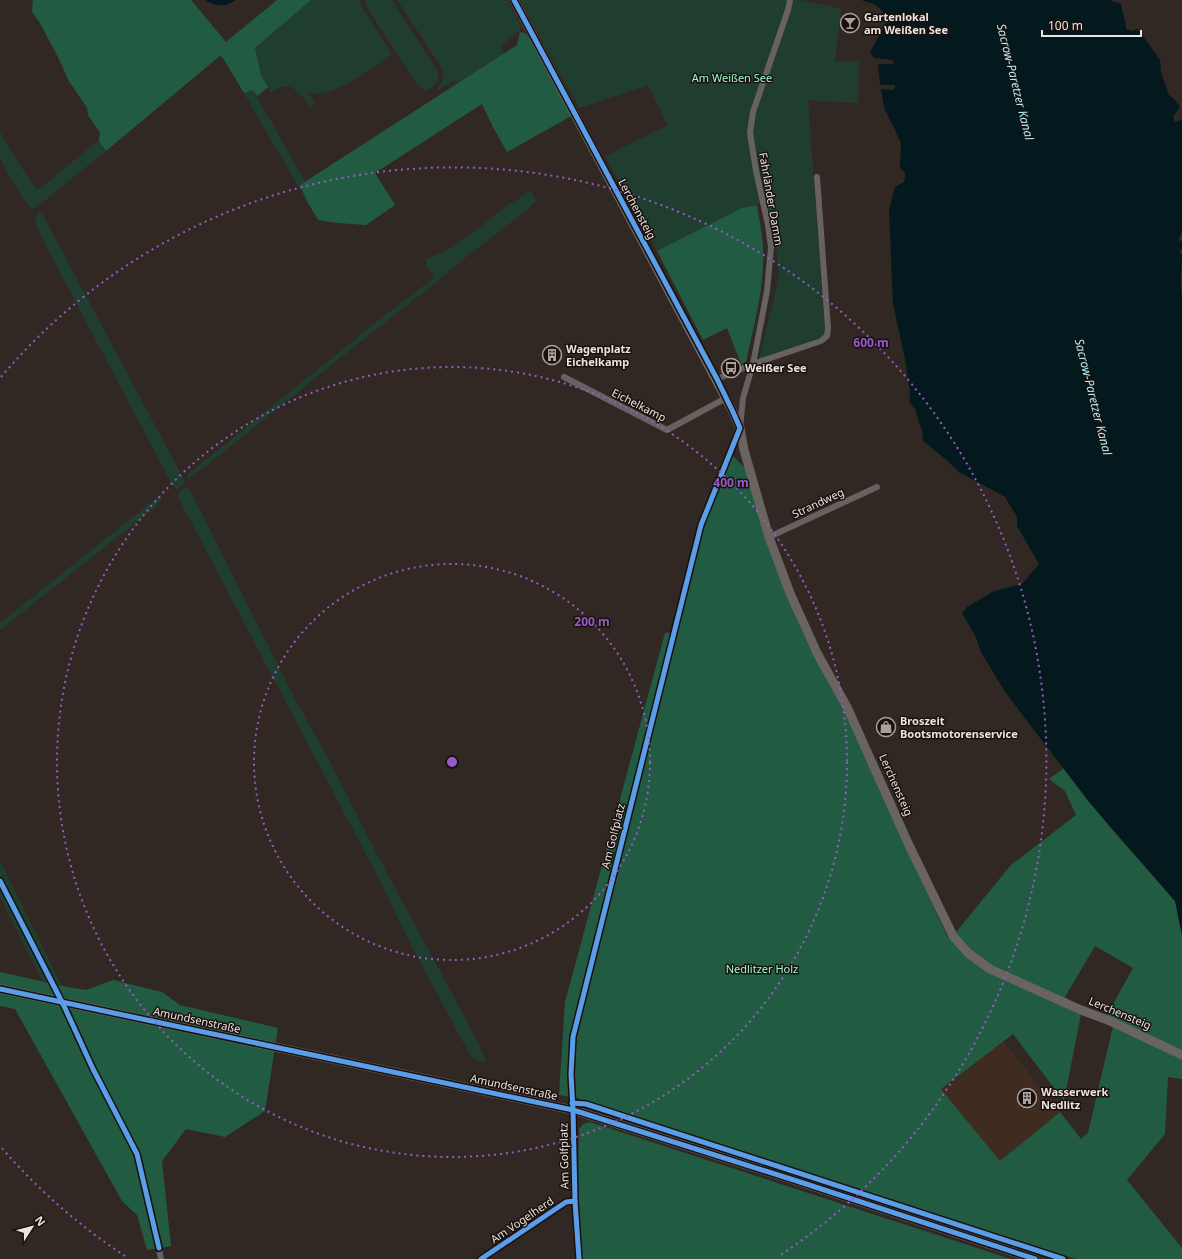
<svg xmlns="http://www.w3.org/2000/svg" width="1182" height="1259" font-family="'Noto Sans',sans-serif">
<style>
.built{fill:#402b21}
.green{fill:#203e2f}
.forest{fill:#215c42;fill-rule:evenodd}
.water{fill:#04191d}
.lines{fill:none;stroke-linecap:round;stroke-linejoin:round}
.street{stroke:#676260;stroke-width:6}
.secondary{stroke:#6a6461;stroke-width:9}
.cycleway-casing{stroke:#19110e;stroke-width:8}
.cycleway{stroke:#5a9eea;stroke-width:5}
.ring{fill:none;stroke:#985ac6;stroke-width:2;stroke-dasharray:2 4}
.labels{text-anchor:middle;stroke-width:3;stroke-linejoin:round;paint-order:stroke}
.poi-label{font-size:11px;font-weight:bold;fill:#ede2dc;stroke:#19110e;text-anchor:start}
.park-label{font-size:11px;fill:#9afbcb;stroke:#19110e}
.street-label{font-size:11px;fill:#ede2dc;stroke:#19110e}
.water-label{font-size:12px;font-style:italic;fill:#aaedf9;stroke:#19110e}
.centre{fill:#985ac6;stroke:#19110e;stroke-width:2}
.ring-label{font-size:12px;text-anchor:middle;font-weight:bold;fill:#985ac6;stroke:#19110e;stroke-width:3;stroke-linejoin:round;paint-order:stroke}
</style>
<rect width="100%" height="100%" fill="#312824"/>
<!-- built -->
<path class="built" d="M1003,1041L1060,1112L1000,1161L941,1089Z"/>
<!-- green -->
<g class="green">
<path d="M311,0H360L362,7L392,54C373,67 343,91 321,93C317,94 312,93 308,92L315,104L310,107L304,98L292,87C284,86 278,87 271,93L261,75L255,48Z"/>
<path d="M365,0H392L438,72V80L428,90H424L416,83L366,6Z"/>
<path d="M397,0H507L521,26L520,32L519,31L512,35L502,46L503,54L460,82L453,81L436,91C443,82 445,76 440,65Z"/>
<path d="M520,0H801L841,9L835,61L859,62L858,103L808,100L825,336L759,359L779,277L777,254L766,202L742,208L657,251L605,156L668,125L648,85L579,108Z"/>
<path d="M253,90L305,181L300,185L308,203L244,93Z"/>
<path d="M0,132L21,167L37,190C59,175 77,156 99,141L106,151L34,209C26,207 3,166 0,157C0,150 0,139 0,132Z"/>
<path d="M530,190L536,201L526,211L461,261L432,286L355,346L206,466L188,479L187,478V475L385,315L426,284L433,277V273L427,268L426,260L449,249L467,237L509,204L517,200Z"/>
<path d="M39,212L44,217L184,480L185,483L177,489L173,486L45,244L35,221L36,216Z"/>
<path d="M185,488H188L191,492L295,699L329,760L381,862L461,1010L480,1047L486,1063L476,1060L470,1055L410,943L378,877L179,499L178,493Z"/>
<path d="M158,497H161L162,500L149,512L0,630V623Z"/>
<path d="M0,861L62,986L43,982L0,897Z"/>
</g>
<!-- forest -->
<g class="forest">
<path d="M33,0H191L226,42L277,0H311L255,48L261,75L268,87L260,94L257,96L253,90L244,93L221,55L106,151L99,141L100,133L88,115L87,108L69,81L57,55L40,23L32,12Z"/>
<path d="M520,32L525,33L534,44L573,115L507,152L493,127L482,104L375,173L395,205L366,225L338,223L318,220L308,203L300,185L517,45Z"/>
<path d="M757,205C760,223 764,241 763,260C763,295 753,328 746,362L741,364L727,328L703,340L657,251L742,208Z"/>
<path d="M733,456L745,468L766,537L791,604L805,638L815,658L853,724L905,845L948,938L957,931L1011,865L1076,815L1065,791L1049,779L1064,768L1108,825L1175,901L1182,935V1079L1168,1077L1165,1134L1127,1180L1182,1248V1259H1076L589,1104L577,1098L559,1095L565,1002L665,633L676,632L700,536L724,471L729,459ZM1095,946L1133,968L1106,1017L1113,1026L1088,1133L1081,1139L1060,1112L1000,1161L941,1089L1013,1034L1064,1101L1082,1009L1065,997Z"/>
<path d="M0,972L62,986L86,990L113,980L162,992L180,1005L278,1028L265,1111L225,1137L186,1129L162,1161L171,1246L147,1250L137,1215L122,1201L15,1009L0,1006Z"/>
<path d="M590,1122L1011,1259H581L578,1181L579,1129L583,1124Z"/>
</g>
<!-- water -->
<g class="water">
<path d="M205,0H236C226,7 215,7 205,0Z"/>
<path d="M861,0H1111L1114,2H1117L1121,4C1122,13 1126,20 1126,29L1131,31L1138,29L1160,60L1161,72L1169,95L1175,100L1180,107L1173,117L1175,122L1182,119V232L1179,238L1180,241H1182V248L1179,252L1182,254C1182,269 1179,283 1182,297V935L1175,901L1089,802L1005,692L981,652L975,635L962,613L967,607L994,591L1022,584L1039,564L1017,526V517L1005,497L959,472L949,462L923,441L922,431L915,409L909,402L910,393L905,359L893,304L889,210L895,187L904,182L905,177V173L901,169L900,165L901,143L893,126L884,108L881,89L893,90L895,87L894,85H880L878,64H893L894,62L892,60L874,58L870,52L887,22C883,7 875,4 861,0Z"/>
</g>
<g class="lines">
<!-- street -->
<g class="street">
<path d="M564,377L667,430L726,398"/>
<path d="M717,379L753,364L821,341L827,336L828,328L817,177"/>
<path d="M769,537L877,487"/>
<path d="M159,1248L161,1259"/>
<path d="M481,1259L566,1202L575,1201"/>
<path d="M579,1259L575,1201L573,1110L571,1074L573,1037L701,525L740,428L743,398L753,364L767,291L771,247L768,225L756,171L750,133L753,112L788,10L790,0"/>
</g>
<!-- secondary -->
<g class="secondary">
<path d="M514,0L733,412L740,428L744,450L769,537L790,593L817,653L847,707L908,843L953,936L968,953L990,969L1081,1010L1110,1021L1182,1055"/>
<path d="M0,989L573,1110L800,1182L1035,1259"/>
</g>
<!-- cycleway casing -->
<g class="cycleway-casing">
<g id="cycleway">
<path d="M514,0L717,379L733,412L740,428L701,525L573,1037L571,1074L573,1110L575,1201L579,1259"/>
<path d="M0,881L64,1006L93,1069L137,1154L159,1248"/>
<path d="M0,989L573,1110L800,1182L1035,1259"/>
<path d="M572,1103L586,1104L1063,1259"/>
<path d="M481,1259L566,1202L575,1201"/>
</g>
</g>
<!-- cycleway -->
<use href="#cycleway" class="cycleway"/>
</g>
<!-- distance rings -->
<g class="ring">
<circle cx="452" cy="762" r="198"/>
<circle cx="452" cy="762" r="395"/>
<path d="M125 1256A593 593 0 0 1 1 1147M1 377A593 593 0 1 1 779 1256"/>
</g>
<!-- icons -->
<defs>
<g id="bar-ring" transform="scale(1)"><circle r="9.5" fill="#19110e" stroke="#aba19c" stroke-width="1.5"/><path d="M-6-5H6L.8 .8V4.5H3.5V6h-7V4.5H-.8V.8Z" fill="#aba19c"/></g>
<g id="building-ring" transform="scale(1)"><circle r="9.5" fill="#19110e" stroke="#aba19c" stroke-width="1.5"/><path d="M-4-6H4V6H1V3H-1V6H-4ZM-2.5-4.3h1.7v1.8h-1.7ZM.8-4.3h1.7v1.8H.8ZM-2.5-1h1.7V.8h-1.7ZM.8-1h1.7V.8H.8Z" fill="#aba19c"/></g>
<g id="bus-ring" transform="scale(1)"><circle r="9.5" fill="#19110e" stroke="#aba19c" stroke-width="1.5"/><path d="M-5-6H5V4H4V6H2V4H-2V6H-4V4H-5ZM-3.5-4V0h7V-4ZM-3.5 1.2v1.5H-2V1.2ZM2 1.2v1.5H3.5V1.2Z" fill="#aba19c"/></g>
<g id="shop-ring" transform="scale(1)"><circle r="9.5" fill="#19110e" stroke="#aba19c" stroke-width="1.5"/><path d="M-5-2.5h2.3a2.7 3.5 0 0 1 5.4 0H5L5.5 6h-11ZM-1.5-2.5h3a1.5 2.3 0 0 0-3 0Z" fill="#aba19c"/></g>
</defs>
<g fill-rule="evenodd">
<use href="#bar-ring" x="850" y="23"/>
<use href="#building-ring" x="552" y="355"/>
<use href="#bus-ring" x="731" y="368"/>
<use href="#shop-ring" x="886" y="727"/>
<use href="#building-ring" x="1027" y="1098"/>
</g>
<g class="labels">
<!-- poi labels -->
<g class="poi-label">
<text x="864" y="21">Gartenlokal<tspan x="864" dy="13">am Weißen See</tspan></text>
<text x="566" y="353">Wagenplatz<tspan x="566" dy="13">Eichelkamp</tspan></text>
<text x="745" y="372">Weißer See</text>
<text x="900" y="725">Broszeit<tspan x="900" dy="13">Bootsmotorenservice</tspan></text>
<text x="1041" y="1096">Wasserwerk<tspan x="1041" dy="13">Nedlitz</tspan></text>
</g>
<!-- park labels -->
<g class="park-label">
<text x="732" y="82">Am Weißen See</text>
<text x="762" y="973">Nedlitzer Holz</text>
</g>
<!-- street labels -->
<g class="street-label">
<text transform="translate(771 199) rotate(80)" y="4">Fahrländer Damm</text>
<text transform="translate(637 209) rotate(62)" y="4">Lerchensteig</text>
<text transform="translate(639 405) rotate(27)" y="4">Eichelkamp</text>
<text transform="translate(818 503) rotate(-25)" y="4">Strandweg</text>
<text transform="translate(896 785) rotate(66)" y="4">Lerchensteig</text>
<text transform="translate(613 836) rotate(-76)" y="4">Am Golfplatz</text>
<text transform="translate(1120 1013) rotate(23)" y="4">Lerchensteig</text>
<text transform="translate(197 1020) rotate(12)" y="4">Amundsenstraße</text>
<text transform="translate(514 1087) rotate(12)" y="4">Amundsenstraße</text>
<text transform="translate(564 1156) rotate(-91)" y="4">Am Golfplatz</text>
<text transform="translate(522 1220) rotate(-34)" y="4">Am Vogelherd</text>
</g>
<!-- water labels -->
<g class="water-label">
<text transform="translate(1015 82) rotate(76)" y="4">Sacrow-Paretzer Kanal</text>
<text transform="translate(1093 397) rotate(76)" y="4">Sacrow-Paretzer Kanal</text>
</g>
</g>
<circle cx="452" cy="762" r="6" class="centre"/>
<g class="ring-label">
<text x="871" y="347">600 m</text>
<text x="731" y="487">400 m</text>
<text x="592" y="626">200 m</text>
</g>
<!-- north arrow -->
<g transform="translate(32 1227) rotate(54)" stroke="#19110e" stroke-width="3" paint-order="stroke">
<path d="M0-3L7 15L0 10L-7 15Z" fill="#ede2dc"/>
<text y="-6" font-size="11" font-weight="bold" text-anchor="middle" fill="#ede2dc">N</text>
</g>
<!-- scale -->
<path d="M1042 30v6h99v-6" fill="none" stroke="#ede2dc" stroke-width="2"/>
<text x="1048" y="30" font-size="12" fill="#ede2dc" stroke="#19110e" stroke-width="3" paint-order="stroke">100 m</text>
</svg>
